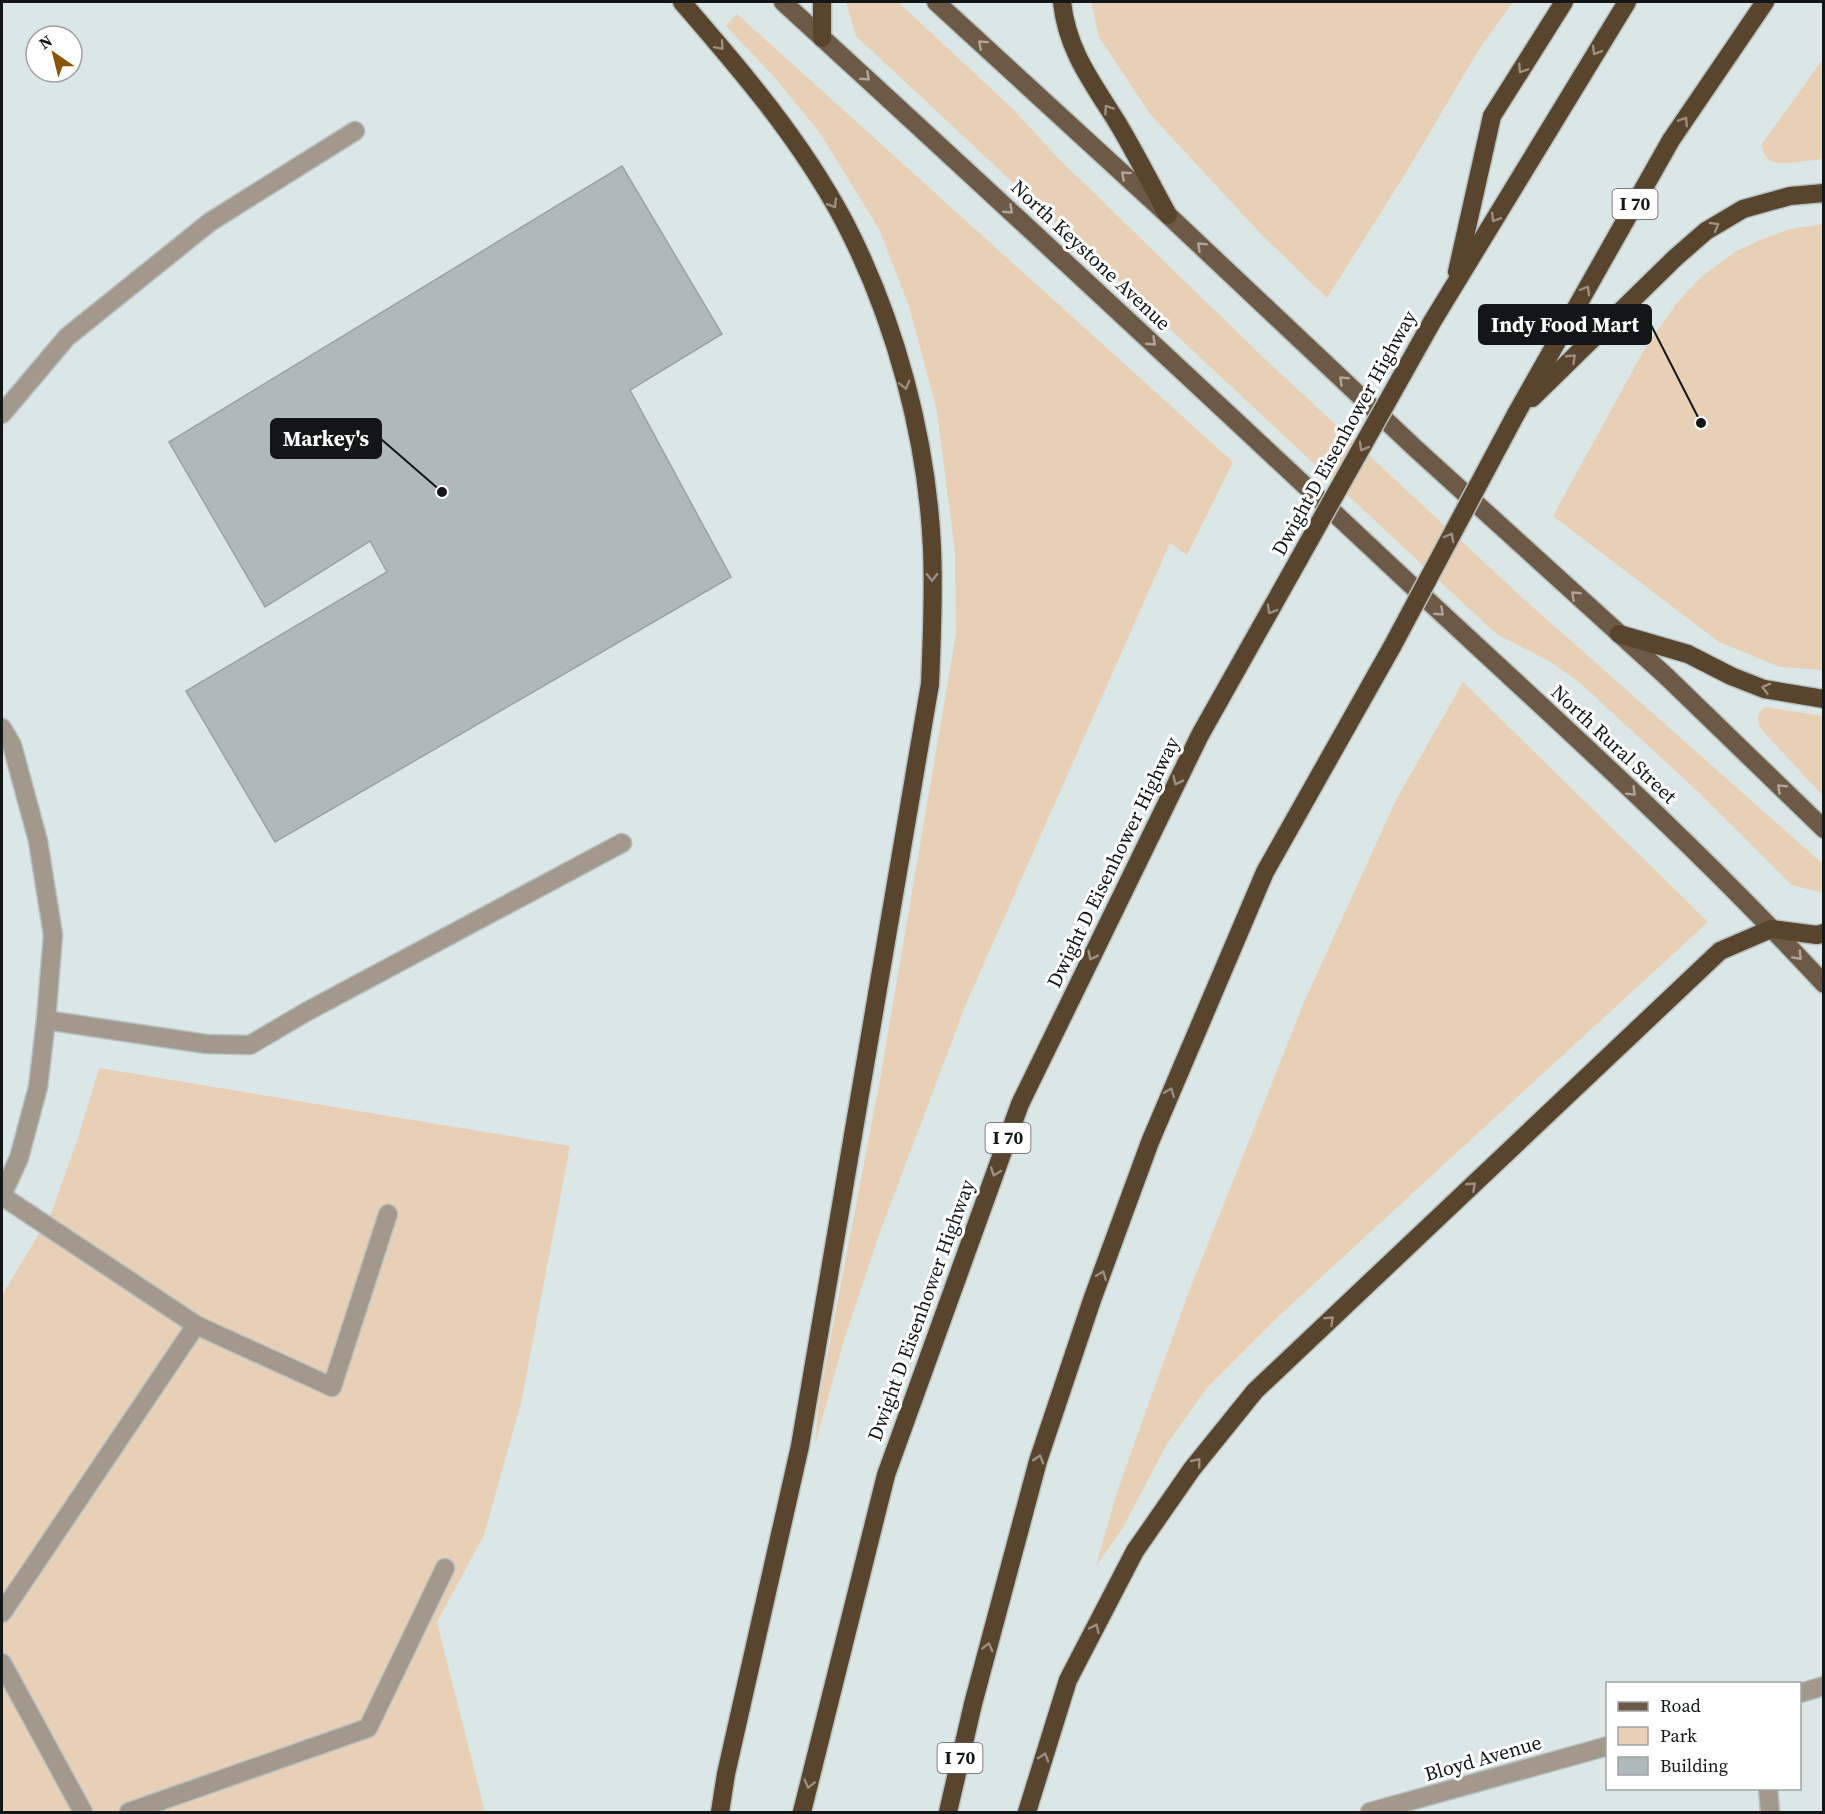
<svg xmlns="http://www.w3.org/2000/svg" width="1825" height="1814" font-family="'Source Serif 4',serif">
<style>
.green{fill:#e8d0b6}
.building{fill:#afb9b9;stroke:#99a3a3;stroke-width:1.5}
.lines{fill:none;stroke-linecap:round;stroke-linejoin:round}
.minor-casing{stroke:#b7c1c1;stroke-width:21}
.major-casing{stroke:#b7c1c1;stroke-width:21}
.highway-casing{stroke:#b7c1c1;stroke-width:21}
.minor{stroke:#a3988c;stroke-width:18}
.major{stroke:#6d5a46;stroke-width:18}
.highway{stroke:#59442d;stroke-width:18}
.highway-bridge-casing{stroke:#b7c1c1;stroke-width:21;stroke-linecap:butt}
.highway-bridge{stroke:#59442d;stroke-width:18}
.oneway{stroke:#afa499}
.oneway2{stroke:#9b8f81}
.labels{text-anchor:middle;stroke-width:6;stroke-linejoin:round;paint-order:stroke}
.shield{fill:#fff;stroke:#595c5c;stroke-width:1.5}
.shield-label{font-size:18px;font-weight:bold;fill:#121616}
.street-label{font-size:20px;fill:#121616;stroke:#fff}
.leader{fill:none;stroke:#121616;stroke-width:2}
.callout-dot{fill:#121616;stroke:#fff;stroke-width:2}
.callout{fill:#121616;stroke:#121616;stroke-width:2}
.callout-label{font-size:21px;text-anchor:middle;font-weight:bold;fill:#fff}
</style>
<rect width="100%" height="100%" fill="#dbe6e6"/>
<!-- green -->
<g class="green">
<path d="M846,2H898L1012,108L1057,157L1267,361L1526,601L1823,864V893L1792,885L1694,788L1579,682L1549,661L1500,636L1492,630L856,36Z"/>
<path d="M1091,2H1513L1478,51L1407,171L1327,298L1260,233L1150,114L1099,37Z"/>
<path d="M737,14L1233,462L1187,555L1170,543L966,1004L880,1232L844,1340L815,1445L819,1399L880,1080L956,634L955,552L937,411L909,306L879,229L820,133L775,78L726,26Z"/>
<path d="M1823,59V159C1813,160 1779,166 1771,161C1766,158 1763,151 1761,145Z"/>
<path d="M1823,224H1824L1823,670L1780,667L1719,642L1553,516L1644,350L1676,304L1701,277L1735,252L1760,240L1790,229Z"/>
<path d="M1463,682L1708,922L1280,1315L1206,1389L1167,1444L1122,1529L1096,1566L1117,1492L1188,1294L1305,1000L1396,800Z"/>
<path d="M1766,707L1823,716V796L1760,728C1757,719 1757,712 1766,707Z"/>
<path d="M99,1068L570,1146L521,1403L484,1535L437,1622L485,1812H2V1295L51,1214L78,1138Z"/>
</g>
<!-- building -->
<path class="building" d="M622,166L722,334L630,390L731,577L275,842L186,691L387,572L370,541L265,607L169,442Z"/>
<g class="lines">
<!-- minor casing -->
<g class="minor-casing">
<g id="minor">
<path d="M2,414L67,337L210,222L355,131"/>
<path d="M2,728L12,745L38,841L53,935L46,1020L38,1087L19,1158L2,1195"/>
<path d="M46,1020L206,1044L250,1045L306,1012L622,843"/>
<path d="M2,1196L196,1325L332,1387L388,1214"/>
<path d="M2,1613L196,1325"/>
<path d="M2,1663L83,1812"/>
<path d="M1800,1693L1824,1686"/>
<path d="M1768,1788L1770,1812"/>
<path d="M129,1812L368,1728L445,1568"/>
<path d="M1370,1812L1608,1746"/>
</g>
</g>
<!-- major casing -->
<g class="major-casing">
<g id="major">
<path d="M783,2C993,194 1202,389 1410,584C1550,714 1694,843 1824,984"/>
<path d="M936,2L1168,215L1416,449L1667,677L1824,829"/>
</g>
</g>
<!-- highway casing -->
<g class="highway-casing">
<g id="highway">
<path d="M682,2C741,70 801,140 844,221C895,319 927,438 932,548C934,594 932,639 930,684L800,1446L726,1774L720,1812"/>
<path d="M822,2V38"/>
<path d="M1062,2C1067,50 1092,82 1117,122C1135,152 1151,184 1168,215"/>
<path d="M1457,272L1492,116L1564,2"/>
<path d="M1432,322L1627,2"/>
<path d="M1532,398L1675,258L1706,231L1743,209L1790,196L1824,193"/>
<path d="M1516,414L1671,140L1765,2"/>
<path d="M1619,634L1688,654L1731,676L1764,689L1824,699"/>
<path d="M802,1812L886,1475L1020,1104L1200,735L1299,559"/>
<path d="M948,1812L973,1704L1038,1461L1092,1300L1150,1142L1265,872L1393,645"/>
<path d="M1027,1812L1068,1680L1135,1551L1192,1469L1255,1391L1720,951L1771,929L1817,935L1824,933"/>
</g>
</g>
<!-- minor -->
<use href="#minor" class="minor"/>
<!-- major -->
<use href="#major" class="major"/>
<!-- highway -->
<use href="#highway" class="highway"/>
<!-- highway-bridge casing -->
<g class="highway-bridge-casing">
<g id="highway-bridge">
<path d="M1299,559L1432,322"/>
<path d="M1393,645L1516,414"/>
</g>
</g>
<!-- highway-bridge -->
<use href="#highway-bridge" class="highway-bridge"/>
</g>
<!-- one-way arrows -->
<defs><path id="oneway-chevron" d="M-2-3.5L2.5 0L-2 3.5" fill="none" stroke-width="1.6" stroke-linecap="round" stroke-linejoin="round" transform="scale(1.5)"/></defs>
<g class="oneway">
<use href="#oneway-chevron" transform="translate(982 44) rotate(-138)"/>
<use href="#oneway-chevron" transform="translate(866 77) rotate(43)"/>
<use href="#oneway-chevron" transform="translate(1125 175) rotate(-138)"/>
<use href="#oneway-chevron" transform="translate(1009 210) rotate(43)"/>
<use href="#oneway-chevron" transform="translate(1201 246) rotate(-137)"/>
<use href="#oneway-chevron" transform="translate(1152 342) rotate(43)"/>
<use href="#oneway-chevron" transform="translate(1343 380) rotate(-137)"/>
<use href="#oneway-chevron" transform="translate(1575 595) rotate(-138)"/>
<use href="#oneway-chevron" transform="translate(1440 612) rotate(43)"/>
<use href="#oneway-chevron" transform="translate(1781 788) rotate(-136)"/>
<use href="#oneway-chevron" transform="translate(1632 792) rotate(44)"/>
<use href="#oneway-chevron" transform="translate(1798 956) rotate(47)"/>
</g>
<g class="oneway2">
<use href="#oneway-chevron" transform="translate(720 46) rotate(49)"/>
<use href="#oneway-chevron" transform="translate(1596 51) rotate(121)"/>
<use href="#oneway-chevron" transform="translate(1522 69) rotate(123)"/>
<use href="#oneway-chevron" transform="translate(1108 109) rotate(-124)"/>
<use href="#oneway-chevron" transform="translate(1684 121) rotate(-57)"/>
<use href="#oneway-chevron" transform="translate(833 204) rotate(59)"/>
<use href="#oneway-chevron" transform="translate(1495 218) rotate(121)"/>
<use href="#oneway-chevron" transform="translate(1715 226) rotate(-30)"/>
<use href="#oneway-chevron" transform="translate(1586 290) rotate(-60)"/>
<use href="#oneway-chevron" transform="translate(1572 358) rotate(-44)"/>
<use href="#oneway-chevron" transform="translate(905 385) rotate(76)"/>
<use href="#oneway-chevron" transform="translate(1363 447) rotate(119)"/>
<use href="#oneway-chevron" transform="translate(1450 537) rotate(-62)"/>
<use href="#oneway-chevron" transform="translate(932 577) rotate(89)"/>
<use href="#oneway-chevron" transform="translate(1271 610) rotate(120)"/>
<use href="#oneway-chevron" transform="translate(1766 688) rotate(-165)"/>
<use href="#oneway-chevron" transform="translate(1177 781) rotate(116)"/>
<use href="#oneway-chevron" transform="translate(1092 956) rotate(116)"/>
<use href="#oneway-chevron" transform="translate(1170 1092) rotate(-68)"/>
<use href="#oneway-chevron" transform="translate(995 1172) rotate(110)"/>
<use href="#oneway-chevron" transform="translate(1472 1186) rotate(-43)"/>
<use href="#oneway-chevron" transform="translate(1102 1275) rotate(-68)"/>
<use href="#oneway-chevron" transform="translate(1330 1320) rotate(-43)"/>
<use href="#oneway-chevron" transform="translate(1039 1459) rotate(-73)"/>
<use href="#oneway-chevron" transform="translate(1197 1462) rotate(-51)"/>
<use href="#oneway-chevron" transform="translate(1095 1628) rotate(-65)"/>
<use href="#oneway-chevron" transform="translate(988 1647) rotate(-75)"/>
<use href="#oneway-chevron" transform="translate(1044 1757) rotate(-73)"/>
<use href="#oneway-chevron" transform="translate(809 1784) rotate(104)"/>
</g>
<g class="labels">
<!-- shield labels -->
<g class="shield">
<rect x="1612.5" y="189" width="45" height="30" rx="4.5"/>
<rect x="985.5" y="1123" width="45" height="30" rx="4.5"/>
<rect x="937.5" y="1743" width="45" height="30" rx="4.5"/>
</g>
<g class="shield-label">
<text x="1635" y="210">I 70</text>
<text x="1008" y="1144">I 70</text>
<text x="960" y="1764">I 70</text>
</g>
<!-- street labels -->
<g class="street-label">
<text transform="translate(1091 255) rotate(43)" y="7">North Keystone Avenue</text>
<text transform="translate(1344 433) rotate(-61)" y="7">Dwight D Eisenhower Highway</text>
<text transform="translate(1614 744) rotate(43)" y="7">North Rural Street</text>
<text transform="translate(1113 862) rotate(-64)" y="7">Dwight D Eisenhower Highway</text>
<text transform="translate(921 1310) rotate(-70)" y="7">Dwight D Eisenhower Highway</text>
<text transform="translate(1483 1758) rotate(-16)" y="7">Bloyd Avenue</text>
</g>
</g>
<!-- callouts -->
<path class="leader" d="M1701 423L1651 325M442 492L381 439"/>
<g class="callout-dot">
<circle cx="1701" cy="423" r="6"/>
<circle cx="442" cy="492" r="6"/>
</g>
<g class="callout">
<rect x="1479" y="305" width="172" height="39" rx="6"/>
<rect x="271" y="419" width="110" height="39" rx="6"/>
</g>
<g class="callout-label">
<text x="1565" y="332">Indy Food Mart</text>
<text x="326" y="446">Markey's</text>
</g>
<!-- border -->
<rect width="1825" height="1814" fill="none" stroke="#121616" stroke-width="6"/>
<!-- legend -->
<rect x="1606" y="1682" width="195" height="108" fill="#ffffff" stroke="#a0a2a2" stroke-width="1.5"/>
<rect x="1618" y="1702" width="30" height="9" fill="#6d5a46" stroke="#a0a2a2" stroke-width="1.5"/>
<text x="1660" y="1712" font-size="18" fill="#121616">Road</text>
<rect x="1618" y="1727" width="30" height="18" fill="#e8d0b6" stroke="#a0a2a2" stroke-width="1.5"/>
<text x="1660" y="1742" font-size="18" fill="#121616">Park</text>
<rect x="1618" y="1757" width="30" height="18" fill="#afb9b9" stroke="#a0a2a2" stroke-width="1.5"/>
<text x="1660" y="1772" font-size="18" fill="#121616">Building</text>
<!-- north arrow -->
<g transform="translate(54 54) rotate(325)"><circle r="28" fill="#ffffff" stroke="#a0a2a2" stroke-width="1.5"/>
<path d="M0-4.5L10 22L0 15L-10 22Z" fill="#8a5504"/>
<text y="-9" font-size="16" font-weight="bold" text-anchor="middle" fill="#121616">N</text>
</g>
</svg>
